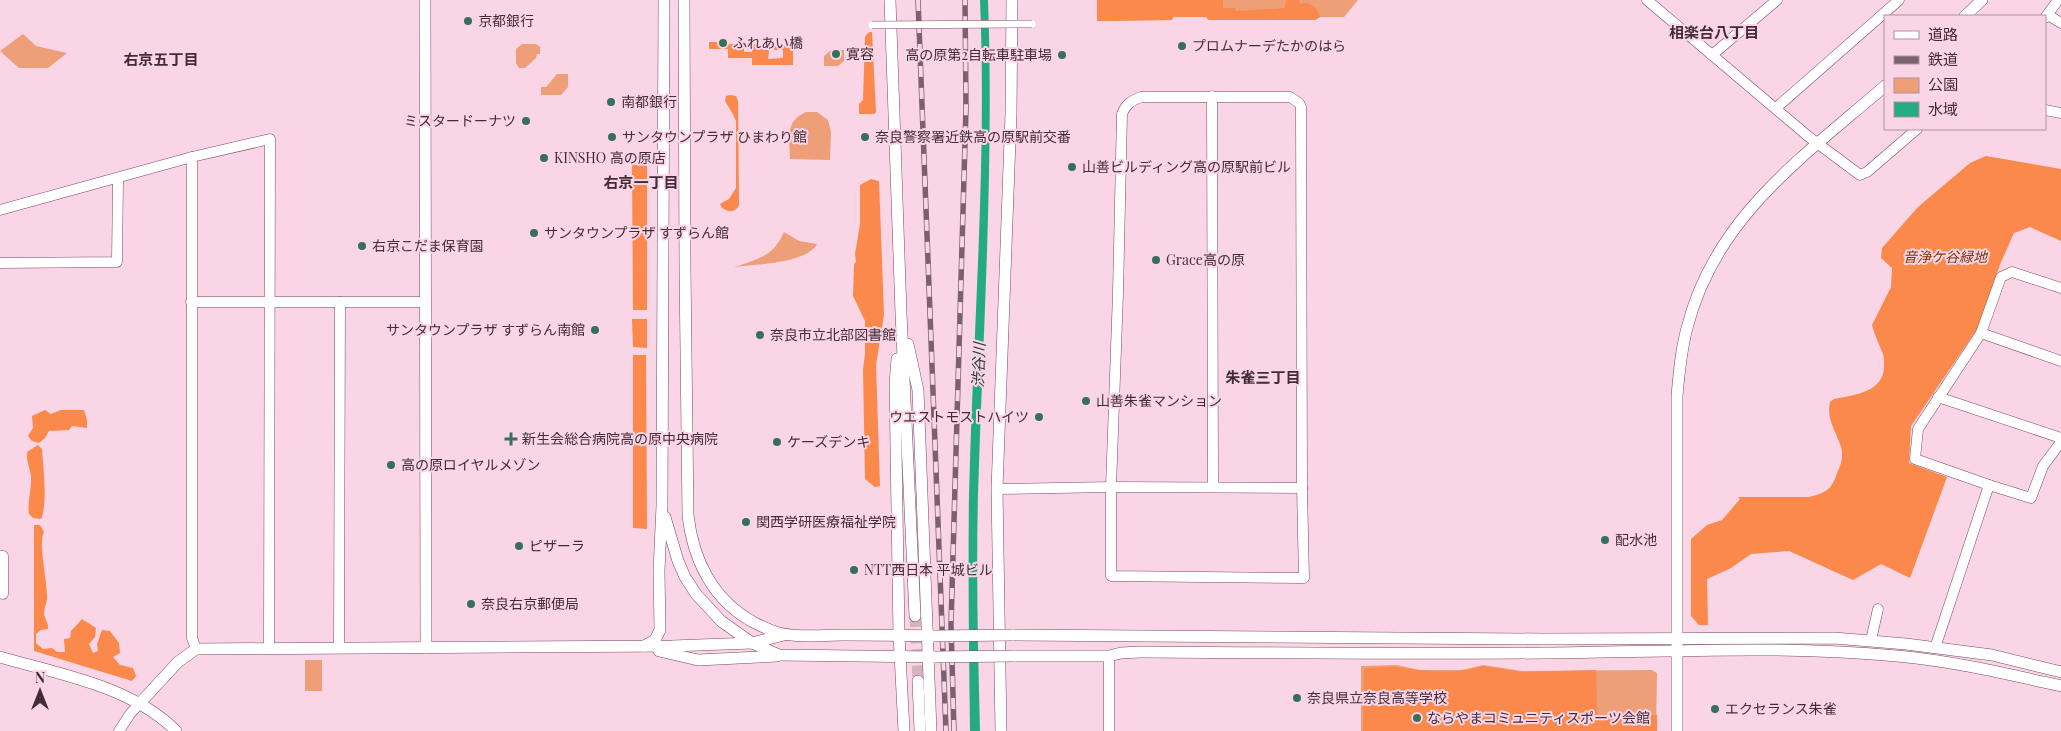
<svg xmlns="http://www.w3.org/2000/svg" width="2061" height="731" font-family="'Playfair Display','Noto Sans JP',serif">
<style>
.green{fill:#ee9f77}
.forest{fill:#fb894b}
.water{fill:#24ab83}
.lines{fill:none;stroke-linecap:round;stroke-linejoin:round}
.tertiary-tunnel{stroke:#d5b3c3;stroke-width:11;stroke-dasharray:11 5.5;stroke-linecap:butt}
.minor-casing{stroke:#7a4863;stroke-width:11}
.tertiary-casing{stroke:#7a4863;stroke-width:12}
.minor{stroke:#fff;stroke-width:10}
.tertiary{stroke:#fff;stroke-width:11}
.rail-casing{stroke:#7b606d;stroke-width:5.5}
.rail{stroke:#f9d5e6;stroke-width:4;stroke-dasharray:11;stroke-linecap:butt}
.pedestrian-bridge-casing{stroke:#7a4863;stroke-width:8;stroke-linecap:butt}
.tertiary-bridge-casing{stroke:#7a4863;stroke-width:12;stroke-linecap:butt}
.pedestrian-bridge{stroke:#fff;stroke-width:7}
.tertiary-bridge{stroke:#fff;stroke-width:11}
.poi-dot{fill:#34705a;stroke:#f9d5e6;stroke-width:2}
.labels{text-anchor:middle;stroke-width:4;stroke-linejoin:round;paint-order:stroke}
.poi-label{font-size:14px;fill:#432c38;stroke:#f9d5e6;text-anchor:start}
.park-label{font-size:14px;font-style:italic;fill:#7e3606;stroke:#f9d5e6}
.neighbourhood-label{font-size:15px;font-weight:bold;fill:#432c38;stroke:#f9d5e6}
.water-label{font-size:15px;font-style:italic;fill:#233e33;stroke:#f9d5e6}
</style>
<rect width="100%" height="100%" fill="#f9d5e6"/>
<!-- green -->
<g class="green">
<path d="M1097,0H1358L1344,17H1320L1315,20H1209L1206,17H1173L1172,20L1097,21Z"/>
<path d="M23,34L36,46L67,53L48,68H19L0,51Z"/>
<path d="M522,44H536L540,47V54H537L536,58L525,68H519L516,63V49Z"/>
<path d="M831,50H844V61L838,66H824V56Z"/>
<path d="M557,74H568V87L561,95H541V87H546Z"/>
<path d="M806,112H817L828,120L831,132L830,160L790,159C790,138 784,122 806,112Z"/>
<path d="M784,232L799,241L817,244C806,264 755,264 734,267C757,260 774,256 784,232Z"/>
<rect x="305" y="660" width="17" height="31"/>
<path d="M1397,665L1419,670H1462L1483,665L1522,671L1652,670L1657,673L1656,731H1361V666Z"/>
</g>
<!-- forest -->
<g class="forest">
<path d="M1097,0H1223V8H1235L1236,11L1285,8L1286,0H1299L1300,4C1309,0 1318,8 1320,17L1315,20H1209L1206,17H1173L1172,20L1097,21Z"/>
<path d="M870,32H872L876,112L874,114H859V104L863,100L865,37L867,34Z"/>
<path d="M709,42H717L718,45L744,43V52H752V44H770L768,59L783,58V50H774V46H793V65H752V58H728V49H709Z"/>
<path d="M730,95L736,96L738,101L739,205C736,212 729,213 722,208L720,204L729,199L736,188V121L733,114L725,101L726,96Z"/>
<path d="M1986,156L2061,169V241L2030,227L2014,233L2001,262L1977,329L1911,426L1909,463L1947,477L1910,578L1881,564L1853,580L1789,551L1751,554L1731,568L1707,579L1708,625H1699L1691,616V539L1707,525L1722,520L1740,499L1738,497H1809C1832,492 1832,486 1840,466C1842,460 1843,453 1841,447C1836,431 1826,419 1830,402L1834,399C1855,395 1884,392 1884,366C1884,362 1884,358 1883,354C1879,344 1875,336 1872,325L1891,287L1892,268L1881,258L1882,248L1918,207L1970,163Z"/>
<path d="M632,165H647V310H633Z"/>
<path d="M871,179L879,181L884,315L876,365L880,486L875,487L865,479L863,369L865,354V321L853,296L854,264L856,262L855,254L860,224V185Z"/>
<path d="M632,319H647V348L633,347Z"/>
<path d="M633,355H646L647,529L633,528Z"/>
<path d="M45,410L51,414L61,410H84L87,420V428L72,426L69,430L49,431L45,438L39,443L32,441L28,436L33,428L32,416Z"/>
<path d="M38,445L42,449C43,466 48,504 41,519L33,518L29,514C27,502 32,489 31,476C30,468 26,461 27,452Z"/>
<path d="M34,525H40L44,532C38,543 47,580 47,595C48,601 44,607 44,614C45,620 49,623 48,629L41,630L36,634V643L43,649L52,648L57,652H65L64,639L70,638L71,631L82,619L96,628L95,637L89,644L93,653L98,651L97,644L102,630L110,631L119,643L120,653L113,657L120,665L133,668L136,676L132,681L34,651Z"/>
<path d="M1483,666L1522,672L1596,670L1597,716L1657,715V731H1363L1364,668C1374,668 1386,666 1396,667C1429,671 1450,675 1483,666Z"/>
</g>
<!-- water -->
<path class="water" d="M980,0H988C994,165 983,329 978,494C976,573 978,652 980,731H970C969,652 968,573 969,494C973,329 987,164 980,0Z"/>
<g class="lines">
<!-- tertiary-tunnel -->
<path class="tertiary-tunnel" d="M915,616L918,681"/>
<!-- minor casing -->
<g class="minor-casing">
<g id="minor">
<path d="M1647,0L1809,137L1860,175L1867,172L1917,129"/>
<path d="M2048,15L2061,23"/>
<path d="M2045,18L2058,0"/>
<path d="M1712,55L1777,0"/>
<path d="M1212,96L1213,487"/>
<path d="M1141,97H1290L1299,103L1301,107L1302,488L1304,578L1111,576V487L1118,293L1122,114C1126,104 1131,101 1141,97Z"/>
<path d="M1776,108L1899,0"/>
<path d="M2045,110L2061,113"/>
<path d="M192,157V638L196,649"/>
<path d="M0,210L192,157L270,139L269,648"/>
<path d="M0,263L117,262L118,179"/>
<path d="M191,302H425"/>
<path d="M1981,333L2061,361"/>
<path d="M1938,397L2061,438"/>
<path d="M1989,485L1915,459L1918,429L1981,333L2001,277L2012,272L2061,288"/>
<path d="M997,489L1111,487L1302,488"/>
<path d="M0,556H3V594"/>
<path d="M1871,640L1878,609"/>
<path d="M339,648L340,302"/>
<path d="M1935,648L1989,485L2031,498L2043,466L2061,442"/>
<path d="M119,731L130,714L140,703"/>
<path d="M1109,731V656"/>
</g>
</g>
<!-- tertiary casing -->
<g class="tertiary-casing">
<g id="tertiary">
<path d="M425,0L426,648"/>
<path d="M684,0L685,269L688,515C693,560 713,601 755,623C763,627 771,631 779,633C800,638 823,635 844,635C874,635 905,635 935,636"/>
<path d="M890,0L901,313L915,616"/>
<path d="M1965,16L1982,0"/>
<path d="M908,344L918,390L931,731"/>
<path d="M897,359L895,384L899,635L904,731"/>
<path d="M665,517L678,561L685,577L696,594L721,621L752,643L779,655L935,657"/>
<path d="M1012,635L1542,639L1834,638L1906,644L1992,655L2061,672"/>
<path d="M644,646L655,640L660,630L659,571L662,506L664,0"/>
<path d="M659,651L698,660L777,656"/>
<path d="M1014,656H1109L1121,653L1140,652C1275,653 1409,654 1544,653C1661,652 1780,645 1897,656C1953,661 2007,674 2061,686"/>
<path d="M0,657C58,674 132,686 176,731"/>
<path d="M918,681L920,731"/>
<path d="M140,703L178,662L196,649L672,646L752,643L784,635"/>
<path d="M1001,731L997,489L1011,113L1012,0"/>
<path d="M1677,731V396C1679,373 1681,350 1687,328C1715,217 1803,157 1885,86"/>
</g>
</g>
<!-- minor -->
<use href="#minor" class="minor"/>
<!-- tertiary -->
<use href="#tertiary" class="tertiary"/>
<!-- rail casing -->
<g class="rail-casing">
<g id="rail">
<path d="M918,0L946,731"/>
<path d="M954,731L951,625L966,108L965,0"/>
</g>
</g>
<!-- rail -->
<use href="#rail" class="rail"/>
<!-- pedestrian-bridge casing -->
<g class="pedestrian-bridge-casing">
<path id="pedestrian-bridge" d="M872,25L1032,24"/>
</g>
<!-- tertiary-bridge casing -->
<g class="tertiary-bridge-casing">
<g id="tertiary-bridge">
<path d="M935,636L1012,635"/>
<path d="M935,657L1014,656"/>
</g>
</g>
<!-- pedestrian-bridge -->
<use href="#pedestrian-bridge" class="pedestrian-bridge"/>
<!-- tertiary-bridge -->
<use href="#tertiary-bridge" class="tertiary-bridge"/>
</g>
<!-- markers -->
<g class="poi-dot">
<circle cx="468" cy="21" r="5"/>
<circle cx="723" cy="43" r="5"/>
<circle cx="1182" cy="46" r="5"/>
<circle cx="836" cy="54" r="5"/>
<circle cx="1062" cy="55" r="5"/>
<circle cx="611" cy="102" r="5"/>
<circle cx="526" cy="121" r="5"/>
<circle cx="612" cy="137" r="5"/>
<circle cx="865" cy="137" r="5"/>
<circle cx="544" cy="158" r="5"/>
<circle cx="1072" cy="167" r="5"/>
<circle cx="534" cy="233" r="5"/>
<circle cx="362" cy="246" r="5"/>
<circle cx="1156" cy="260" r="5"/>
<circle cx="595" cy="330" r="5"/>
<circle cx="760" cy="335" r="5"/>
<circle cx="1086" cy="401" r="5"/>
<circle cx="1039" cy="417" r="5"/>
<path d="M508.5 431.5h5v5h5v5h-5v5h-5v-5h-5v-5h5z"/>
<circle cx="777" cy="442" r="5"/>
<circle cx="391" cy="465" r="5"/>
<circle cx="746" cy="522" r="5"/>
<circle cx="1605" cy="540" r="5"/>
<circle cx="519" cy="546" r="5"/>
<circle cx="854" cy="570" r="5"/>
<circle cx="471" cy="604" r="5"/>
<circle cx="1297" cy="698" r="5"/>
<circle cx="1715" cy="709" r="5"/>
<circle cx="1417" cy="718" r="5"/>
</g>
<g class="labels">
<!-- poi labels -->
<g class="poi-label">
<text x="478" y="26">京都銀行</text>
<text x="733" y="48">ふれあい橋</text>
<text x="1192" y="51">プロムナーデたかのはら</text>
<text x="846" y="59">寛容</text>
<text x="1052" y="60" text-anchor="end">高の原第2自転車駐車場</text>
<text x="621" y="107">南都銀行</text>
<text x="516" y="126" text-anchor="end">ミスタードーナツ</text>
<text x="622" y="142">サンタウンプラザ ひまわり館</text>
<text x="875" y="142">奈良警察署近鉄高の原駅前交番</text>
<text x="554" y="163">KINSHO 高の原店</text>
<text x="1082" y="172">山善ビルディング高の原駅前ビル</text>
<text x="544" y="238">サンタウンプラザ すずらん館</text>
<text x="372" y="251">右京こだま保育園</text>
<text x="1166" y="265">Grace高の原</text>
<text x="585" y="335" text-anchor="end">サンタウンプラザ すずらん南館</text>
<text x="770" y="340">奈良市立北部図書館</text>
<text x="1096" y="406">山善朱雀マンション</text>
<text x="1029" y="422" text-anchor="end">ウエストモストハイツ</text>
<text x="522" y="444">新生会総合病院高の原中央病院</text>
<text x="787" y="447">ケーズデンキ</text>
<text x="401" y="470">高の原ロイヤルメゾン</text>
<text x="756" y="527">関西学研医療福祉学院</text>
<text x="1615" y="545">配水池</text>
<text x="529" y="551">ピザーラ</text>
<text x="864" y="575">NTT西日本 平城ビル</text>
<text x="481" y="609">奈良右京郵便局</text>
<text x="1307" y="703">奈良県立奈良高等学校</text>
<text x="1725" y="714">エクセランス朱雀</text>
<text x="1427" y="723">ならやまコミュニティスポーツ会館</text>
</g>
<!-- park labels -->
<g class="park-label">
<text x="1945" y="262">音浄ケ谷緑地</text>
</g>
<!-- neighbourhood labels -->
<g class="neighbourhood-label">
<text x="1714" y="38">相楽台八丁目</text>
<text x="161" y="65">右京五丁目</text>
<text x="641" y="188">右京一丁目</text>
<text x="1263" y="383">朱雀三丁目</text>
</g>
<!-- water labels -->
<g class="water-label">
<text transform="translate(979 365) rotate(-88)" y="5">渋谷川</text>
</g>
</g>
<!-- legend -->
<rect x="1884" y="15" width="162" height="115" fill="#f9d5e6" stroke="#b091a0"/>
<rect x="1894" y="31" width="25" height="8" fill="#ffffff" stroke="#b091a0"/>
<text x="1928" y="40" font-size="15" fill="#432c38">道路</text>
<rect x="1894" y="56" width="25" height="8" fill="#7b606d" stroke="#b091a0"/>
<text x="1928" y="65" font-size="15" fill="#432c38">鉄道</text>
<rect x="1894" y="78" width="25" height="15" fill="#ee9f77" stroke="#b091a0"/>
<text x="1928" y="90" font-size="15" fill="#432c38">公園</text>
<rect x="1894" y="102" width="25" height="15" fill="#24ab83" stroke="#b091a0"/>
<text x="1928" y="115" font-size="15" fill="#432c38">水域</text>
<!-- north arrow -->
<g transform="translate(40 691)" stroke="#f9d5e6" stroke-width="4" paint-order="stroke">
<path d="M0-4L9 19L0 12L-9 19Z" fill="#432c38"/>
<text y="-8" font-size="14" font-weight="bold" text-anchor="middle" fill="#432c38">N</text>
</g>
</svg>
